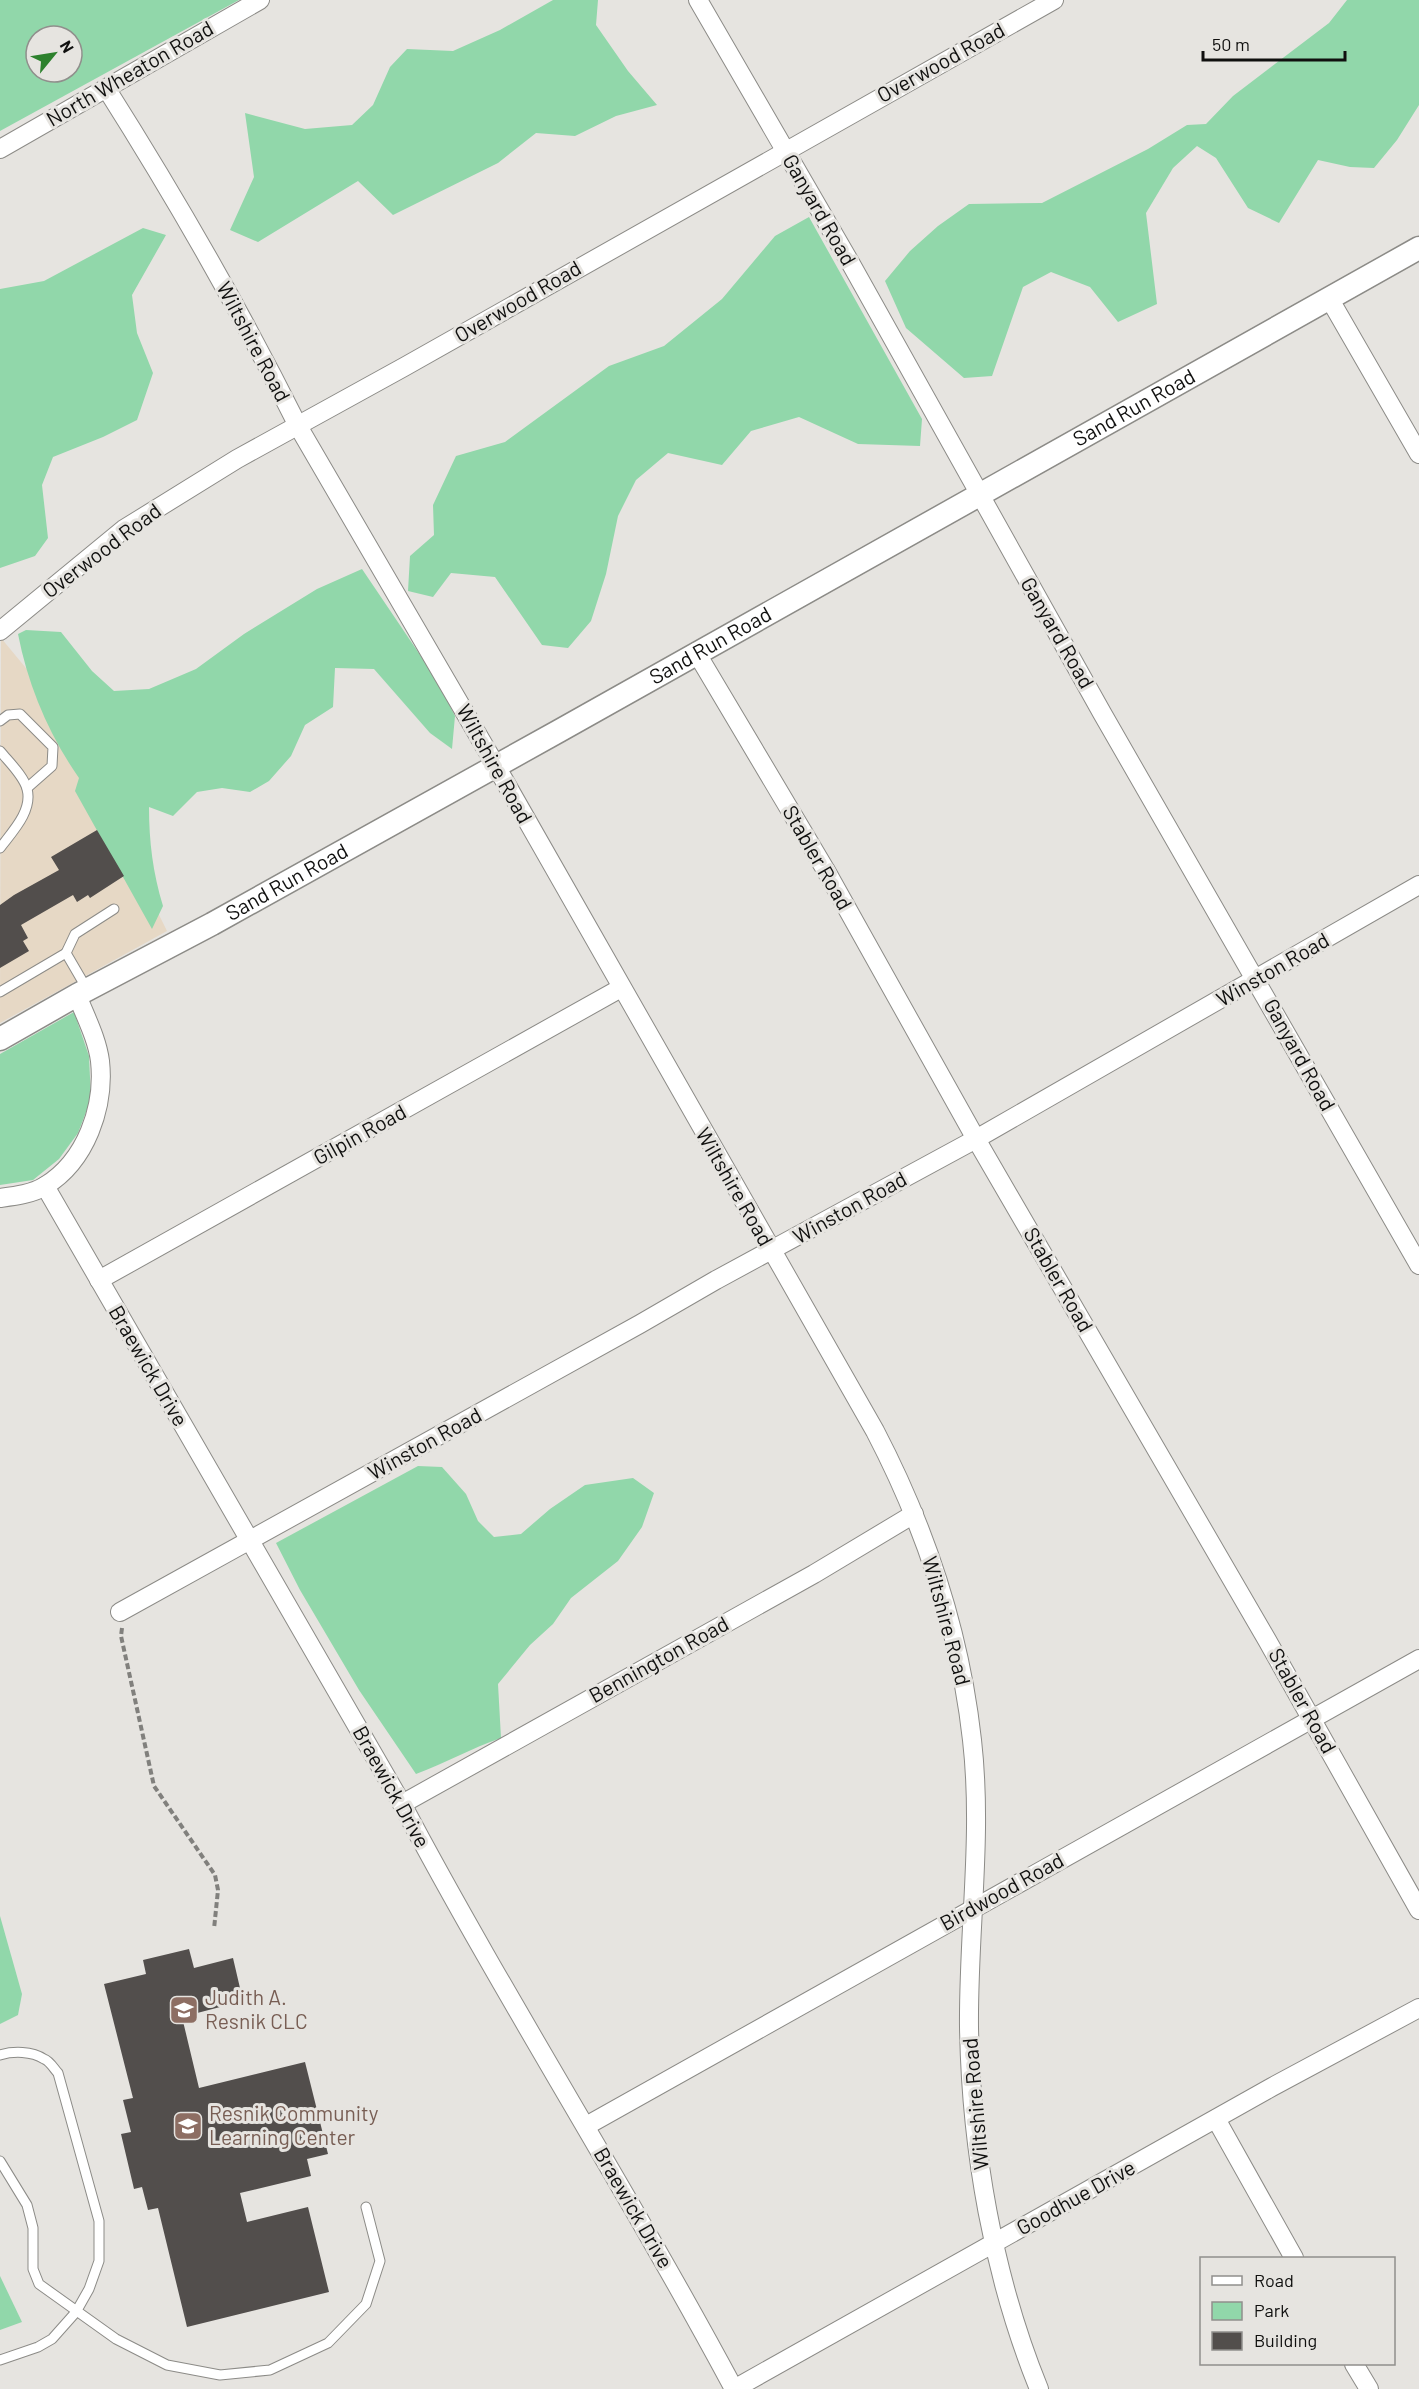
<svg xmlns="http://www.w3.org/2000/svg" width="1419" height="2389" font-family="Barlow,sans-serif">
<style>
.commercial{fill:#e6d8c5}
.green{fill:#91d7aa;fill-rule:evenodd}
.building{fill:#524e4c}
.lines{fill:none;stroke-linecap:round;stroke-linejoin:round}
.service-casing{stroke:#8c8b87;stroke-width:11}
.minor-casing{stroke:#8c8b87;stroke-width:20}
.tertiary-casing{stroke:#8c8b87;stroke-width:25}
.path{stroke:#81807d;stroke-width:4;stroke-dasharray:6 3;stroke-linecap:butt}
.service{stroke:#fff;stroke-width:9}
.minor{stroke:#fff;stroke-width:18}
.tertiary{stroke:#fff;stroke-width:22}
.labels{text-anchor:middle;stroke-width:6;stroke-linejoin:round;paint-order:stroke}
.street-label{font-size:21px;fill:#10100f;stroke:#e6e4e0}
.education-label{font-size:21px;fill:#785e54;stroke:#e6e4e0;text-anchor:start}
</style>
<rect width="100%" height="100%" fill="#e6e4e0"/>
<!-- commercial -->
<path class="commercial" d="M1,638L108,767L96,788L167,931L0,1023Z"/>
<!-- green -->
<g class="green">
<path d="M0,0H239L0,131ZM36,36H72V72H36Z"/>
<path d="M553,0H598L596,25L628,71L657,105L616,116L575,136L536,133L498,163L393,215L358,181L258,242L230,230L254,177L245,113L305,129L352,125L373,105L390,67L407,49L453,51L500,30Z"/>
<path d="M1347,0H1419V105L1397,140L1374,168L1350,167L1318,160L1279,223L1248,208L1216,158L1197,146L1173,168L1146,213L1157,304L1118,322L1090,287L1051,272L1023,287L992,376L964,378L906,328L885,281L910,251L938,226L969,204L1042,203L1148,149L1187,125L1206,124L1233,96L1329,23Z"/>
<path d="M809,217L922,419L920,446L858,444L799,417L751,431L722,465L668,453L636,480L618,516L606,574L591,621L568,648L542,645L495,577L451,573L433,597L408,591L410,556L434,535L433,505L456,456L505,442L609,366L664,346L722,299L775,236Z"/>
<path d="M143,228L166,235L132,295L137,333L153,373L137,420L103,437L53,457L42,485L48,538L35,556L0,568V289L44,281Z"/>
<path d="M362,569L437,680L455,716L452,749L430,733L374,669L335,668L333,707L305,725L291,756L269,781L250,792L222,788L197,792L173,816L149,807C149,842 153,873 163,906L152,929L75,791L79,778C49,735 28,686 18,634L26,630L61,632L92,671L114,691L149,689L196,669L244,634L317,589Z"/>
<path d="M74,1012L89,1056L91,1099L78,1133L59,1159L33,1180L0,1185V1054Z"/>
<path d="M418,1466L442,1467L466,1494L478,1521L494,1537L521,1534L550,1509L585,1485L633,1478L654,1493L642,1527L618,1561L571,1598L553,1624L530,1645L498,1684L501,1738C472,1748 445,1763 416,1774L359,1690L300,1590L276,1543Z"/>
<path d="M0,1916L22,1994L18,2015L0,2024Z"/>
<path d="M0,2276L22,2322L0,2330Z"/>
</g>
<!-- building -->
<g class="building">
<path d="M97,830L124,876L90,898L88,895L77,902L73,895L21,925L28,938L23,941L29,951L0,968V905L14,895L59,870L51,857Z"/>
<path d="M189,1949L194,1968L233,1958L243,2001L182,2017L199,2088L305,2062L328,2154L307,2159L311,2176L240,2193L247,2222L308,2207L329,2292L187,2327L158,2208L148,2210L142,2187L134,2189L121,2134L131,2132L123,2100L133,2098L104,1984L146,1974L143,1960Z"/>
</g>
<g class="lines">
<!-- service casing -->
<g class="service-casing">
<g id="service">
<path d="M0,721L8,715L20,714L53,747L52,766L27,788"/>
<path d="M0,751C8,761 24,776 27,789C33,811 12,832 0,848"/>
<path d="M87,989L66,953L75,934L114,909"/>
<path d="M0,992L66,953"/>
<path d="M0,2055C13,2051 32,2051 44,2059C50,2061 54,2069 58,2073L99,2221V2261L89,2289L76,2312L52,2339L38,2347L0,2360"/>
<path d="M0,2161L27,2205L33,2228V2269L39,2284L116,2339L167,2365L220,2375L270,2370L328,2343L366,2304L380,2261L366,2207"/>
</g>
</g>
<!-- minor casing -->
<g class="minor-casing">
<g id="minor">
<path d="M698,0L851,264L1102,713L1419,1265"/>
<path d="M106,88C175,197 240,310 298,426L496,766L875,1431C925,1527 960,1632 972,1740C983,1836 968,1931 969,2027C971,2149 993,2276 1039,2389"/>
<path d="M0,149L260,0"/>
<path d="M1329,298L1419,454"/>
<path d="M0,631L124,529L237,459L404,367L1054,0"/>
<path d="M696,652L825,869L976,1139L1267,1640L1419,1910"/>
<path d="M45,1186L402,1804C507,2002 628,2191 734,2389L1272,2087L1419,2008"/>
<path d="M0,1198C15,1196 32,1194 45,1186C86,1161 105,1107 100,1061C97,1038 85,1016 77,995"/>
<path d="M99,1280L621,988"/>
<path d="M120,1612L640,1324L716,1280L976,1139L1419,885"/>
<path d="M402,1804L814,1574L914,1514"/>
<path d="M1216,2119L1294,2258"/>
<path d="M586,2126L1419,1659"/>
<path d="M1354,2364L1369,2389"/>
</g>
</g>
<!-- tertiary casing -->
<g class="tertiary-casing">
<g id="tertiary">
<path id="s1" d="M0,1039L77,995L212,924L559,731L1419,248"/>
</g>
</g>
<!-- path -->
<path class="path" d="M122,1628L121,1636L154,1786L215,1875L218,1890L214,1929"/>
<!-- service -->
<use href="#service" class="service"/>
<!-- minor -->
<use href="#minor" class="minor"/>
<!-- tertiary -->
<use href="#tertiary" class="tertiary"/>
</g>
<!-- icons -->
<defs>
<g id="school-square" transform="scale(1.5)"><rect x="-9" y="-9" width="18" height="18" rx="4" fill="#8d6e63" stroke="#e6e4e0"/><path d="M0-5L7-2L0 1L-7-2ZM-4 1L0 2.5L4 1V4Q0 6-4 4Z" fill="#fff"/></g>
</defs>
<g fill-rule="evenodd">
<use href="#school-square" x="184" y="2010"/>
<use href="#school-square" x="188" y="2126"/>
</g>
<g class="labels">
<!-- street labels -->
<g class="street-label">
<text transform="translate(941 63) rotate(-29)" y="7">Overwood Road</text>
<text transform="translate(130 74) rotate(-30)" y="7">North Wheaton Road</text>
<text transform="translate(819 210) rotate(60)" y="7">Ganyard Road</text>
<text transform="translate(518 302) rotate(-30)" y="7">Overwood Road</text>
<text transform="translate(253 342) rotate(62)" y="7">Wiltshire Road</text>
<text dy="7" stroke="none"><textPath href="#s1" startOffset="1298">Sand Run Road</textPath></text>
<text transform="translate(102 551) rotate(-37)" y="7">Overwood Road</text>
<text transform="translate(1057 633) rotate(60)" y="7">Ganyard Road</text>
<text dy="7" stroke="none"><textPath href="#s1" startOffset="812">Sand Run Road</textPath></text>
<text transform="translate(494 764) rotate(61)" y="7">Wiltshire Road</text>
<text transform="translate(817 858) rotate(60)" y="7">Stabler Road</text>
<text dy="7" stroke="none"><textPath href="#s1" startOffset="327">Sand Run Road</textPath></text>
<text transform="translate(1273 970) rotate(-30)" y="7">Winston Road</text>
<text transform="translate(1299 1055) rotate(61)" y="7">Ganyard Road</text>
<text transform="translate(360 1135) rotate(-29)" y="7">Gilpin Road</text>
<text transform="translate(734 1187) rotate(60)" y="7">Wiltshire Road</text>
<text transform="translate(850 1208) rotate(-29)" y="7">Winston Road</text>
<text transform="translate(1058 1280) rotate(60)" y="7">Stabler Road</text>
<text transform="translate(148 1366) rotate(60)" y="7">Braewick Drive</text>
<text transform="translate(425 1444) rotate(-29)" y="7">Winston Road</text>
<text transform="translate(946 1621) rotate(75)" y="7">Wiltshire Road</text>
<text transform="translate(659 1660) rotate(-29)" y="7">Bennington Road</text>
<text transform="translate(1302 1701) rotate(61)" y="7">Stabler Road</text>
<text transform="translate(391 1787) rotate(61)" y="7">Braewick Drive</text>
<text transform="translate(1002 1892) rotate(-29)" y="7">Birdwood Road</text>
<text transform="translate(976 2104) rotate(-95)" y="7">Wiltshire Road</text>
<text transform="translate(1076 2198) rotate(-29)" y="7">Goodhue Drive</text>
<text transform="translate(633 2208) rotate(60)" y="7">Braewick Drive</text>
</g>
<!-- education labels -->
<g class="education-label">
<text x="205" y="2005">Judith A.<tspan x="205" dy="24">Resnik CLC</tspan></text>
<text x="209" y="2121">Resnik Community<tspan x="209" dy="24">Learning Center</tspan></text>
</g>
</g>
<!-- legend -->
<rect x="1200" y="2257" width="195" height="108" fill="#e6e4e0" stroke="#908f8c" stroke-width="1.5"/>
<rect x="1212" y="2276" width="30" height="9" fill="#ffffff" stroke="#908f8c" stroke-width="1.5"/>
<text x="1254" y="2287" font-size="18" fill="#10100f">Road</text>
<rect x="1212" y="2302" width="30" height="18" fill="#91d7aa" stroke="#908f8c" stroke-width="1.5"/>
<text x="1254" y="2317" font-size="18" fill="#10100f">Park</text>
<rect x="1212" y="2332" width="30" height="18" fill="#524e4c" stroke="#908f8c" stroke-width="1.5"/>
<text x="1254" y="2347" font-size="18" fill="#10100f">Building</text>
<!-- north arrow -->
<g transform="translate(54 54) rotate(60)"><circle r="28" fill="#e6e4e0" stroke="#908f8c" stroke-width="1.5"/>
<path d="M0-4.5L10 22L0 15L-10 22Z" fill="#2d812d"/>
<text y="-9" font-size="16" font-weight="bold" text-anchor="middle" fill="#10100f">N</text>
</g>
<!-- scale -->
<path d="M1203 51v9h142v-9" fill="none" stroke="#10100f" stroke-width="3"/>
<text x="1212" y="51" font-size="18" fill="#10100f" stroke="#e6e4e0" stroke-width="4.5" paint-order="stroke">50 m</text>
</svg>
